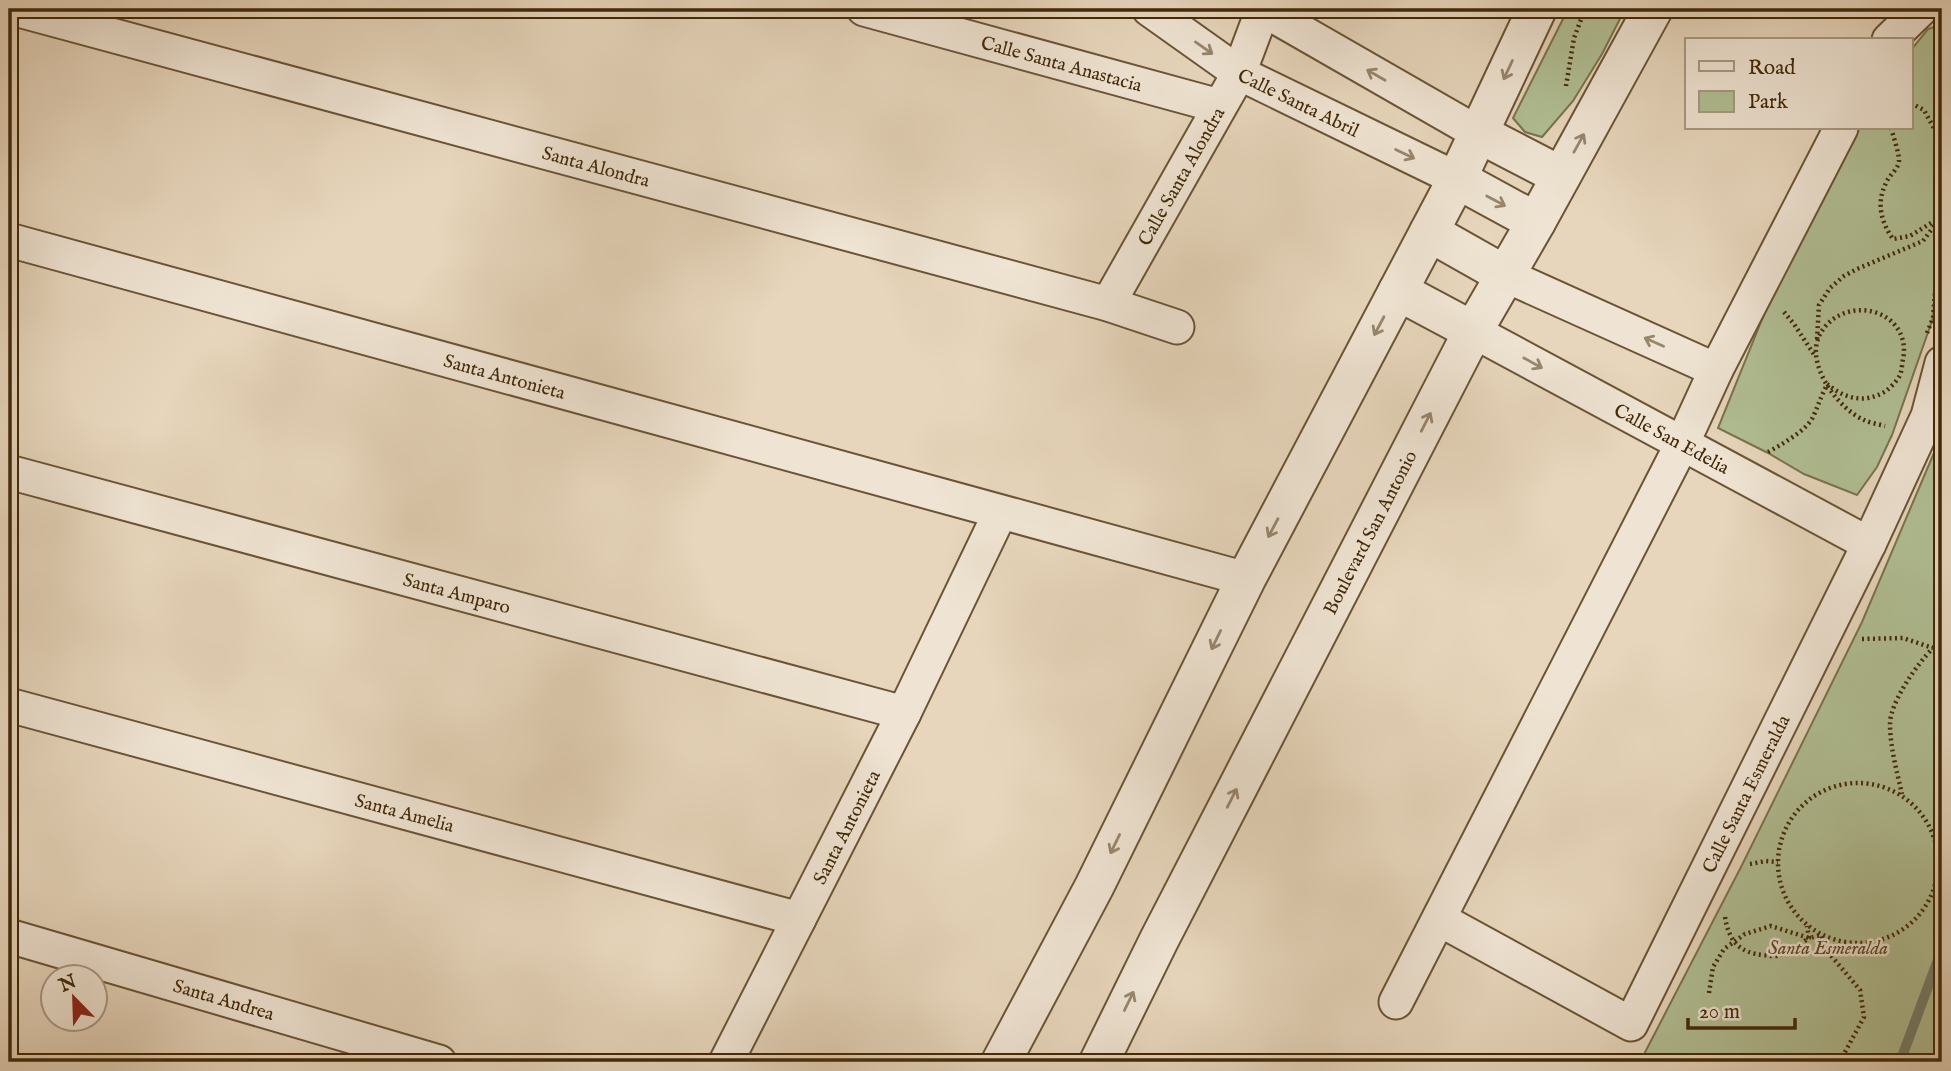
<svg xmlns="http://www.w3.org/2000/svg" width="1951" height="1071" font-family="'IM FELL English',serif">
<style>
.park{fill:#b1bf94;stroke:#7a744e;stroke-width:2}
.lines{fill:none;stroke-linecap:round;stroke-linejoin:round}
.stream{stroke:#757f6c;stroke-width:10}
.minor-casing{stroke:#6b5435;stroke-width:37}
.tertiary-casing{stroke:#6b5435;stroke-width:42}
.path{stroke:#422908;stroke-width:4.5;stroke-dasharray:2 3.5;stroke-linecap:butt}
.minor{stroke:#efe4d3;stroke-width:33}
.tertiary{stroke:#efe4d3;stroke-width:38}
.oneway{stroke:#98866e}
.labels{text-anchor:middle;stroke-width:5;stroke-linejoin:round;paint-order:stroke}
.street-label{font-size:19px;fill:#422908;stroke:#efe4d3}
.park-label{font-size:19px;font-style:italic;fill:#584724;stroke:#efe4d3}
</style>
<rect width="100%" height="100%" fill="#e7d6bc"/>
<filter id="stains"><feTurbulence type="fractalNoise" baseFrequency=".00286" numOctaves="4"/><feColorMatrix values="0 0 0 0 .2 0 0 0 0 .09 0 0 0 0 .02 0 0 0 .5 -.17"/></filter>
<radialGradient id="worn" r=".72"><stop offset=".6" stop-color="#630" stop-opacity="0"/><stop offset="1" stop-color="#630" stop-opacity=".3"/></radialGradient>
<!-- park -->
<g class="park">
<path d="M1568,9H1625L1602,54L1573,101L1542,137L1525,132L1513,118Z"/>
<path d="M1942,24V203L1933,318L1892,435L1877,467L1857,495L1804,474L1768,453L1718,428L1771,297L1852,136L1858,128H1911V50L1928,29Z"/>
<path d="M1942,434V1062H1640L1741,867L1862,622Z"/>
</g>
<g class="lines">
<!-- stream -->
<path class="stream" d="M1900,1062L1942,949"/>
<!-- minor casing -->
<g class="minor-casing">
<g id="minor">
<path id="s1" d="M15,9L1108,304L1177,327"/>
<path id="s2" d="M864,9L1219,106"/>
<path id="s3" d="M1149,9L1239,73L1457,179"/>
<path d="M1262,9L1478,133"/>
<path d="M1889,40L1921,9"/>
<path id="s4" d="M9,240L1246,579"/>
<path d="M1505,275L1716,370"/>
<path id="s5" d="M1108,304L1239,73L1263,9"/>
<path id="s6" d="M1473,331L1869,544"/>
<path id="s7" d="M9,472L904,713"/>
<path id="s8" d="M9,705L799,919"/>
<path id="s9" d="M1439,919L1631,1024L1869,544L1928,416L1942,363"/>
<path id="s10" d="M9,936L439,1062"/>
<path d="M1396,1002L1682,444L1716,370L1841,128"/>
<path id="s11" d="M726,1062L904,713L1000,513"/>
</g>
</g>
<!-- tertiary casing -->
<g class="tertiary-casing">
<g id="tertiary">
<path d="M1478,133L1561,176"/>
<path d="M1457,179L1536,222"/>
<path d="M1429,232L1505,275"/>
<path d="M1398,291L1473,331"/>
<path d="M1001,1062L1094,887L1246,579L1457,179L1537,9"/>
<path id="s12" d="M1099,1062L1159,940L1473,331L1536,222L1653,9"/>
</g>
</g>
<!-- path -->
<g class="path">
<path d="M1566,86L1574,38L1585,9"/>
<path d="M1911,103L1924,110L1942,143"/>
<path d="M1891,128C1893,135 1899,153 1899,160C1899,169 1889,175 1886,183C1876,203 1881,222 1893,239L1910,236L1936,220"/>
<path d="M1784,312L1794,324L1815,356"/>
<path d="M1927,333L1933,318L1942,203"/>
<path d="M1817,339L1819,305L1830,288L1844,276L1857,269L1923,241L1940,218"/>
<path d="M1827,384C1845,399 1865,404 1886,391C1891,387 1897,381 1900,375C1902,370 1902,364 1903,359C1906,345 1902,331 1891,321C1866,300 1826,311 1817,342C1810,370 1839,409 1864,420C1870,423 1878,424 1885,426"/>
<path d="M1768,452C1781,445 1807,430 1813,417C1818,406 1821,396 1827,385"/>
<path d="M1862,639L1903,638L1933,648C1918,663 1890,702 1890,724C1890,747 1897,772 1902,794"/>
<path d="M1933,648L1942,641"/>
<circle cx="1858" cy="863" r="80"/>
<path d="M1750,864L1766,861L1778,862"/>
<path d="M1725,917C1729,941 1739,953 1764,955C1770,956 1775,957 1780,955C1791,951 1800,944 1809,938L1807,926"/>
<path d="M1709,993L1713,967L1724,949L1745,934L1771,926L1809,938L1821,935L1828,952L1860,990L1864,1017L1844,1054L1834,1062"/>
</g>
<!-- minor -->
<use href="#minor" class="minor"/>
<!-- tertiary -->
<use href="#tertiary" class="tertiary"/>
</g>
<!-- one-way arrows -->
<defs><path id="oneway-shaft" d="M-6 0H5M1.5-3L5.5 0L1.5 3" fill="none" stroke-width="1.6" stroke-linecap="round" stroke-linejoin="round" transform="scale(1.75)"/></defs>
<g class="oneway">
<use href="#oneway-shaft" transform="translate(1204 48) rotate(35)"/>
<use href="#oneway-shaft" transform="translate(1508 70) rotate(115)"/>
<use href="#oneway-shaft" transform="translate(1376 75) rotate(-150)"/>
<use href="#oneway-shaft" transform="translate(1579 143) rotate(-61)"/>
<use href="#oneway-shaft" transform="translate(1405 154) rotate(26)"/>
<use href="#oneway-shaft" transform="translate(1496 201) rotate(28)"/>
<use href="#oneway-shaft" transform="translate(1379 326) rotate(118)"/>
<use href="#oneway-shaft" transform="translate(1654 342) rotate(-156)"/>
<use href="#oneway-shaft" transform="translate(1533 363) rotate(29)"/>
<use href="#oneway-shaft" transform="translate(1426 422) rotate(-63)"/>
<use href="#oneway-shaft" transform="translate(1273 528) rotate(118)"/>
<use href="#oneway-shaft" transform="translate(1216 640) rotate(116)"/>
<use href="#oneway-shaft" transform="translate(1232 798) rotate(-63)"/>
<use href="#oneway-shaft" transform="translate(1115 844) rotate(116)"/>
<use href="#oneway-shaft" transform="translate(1129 1001) rotate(-64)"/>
</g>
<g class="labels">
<!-- street labels -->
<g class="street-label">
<text dy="7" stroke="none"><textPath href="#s2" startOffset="205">Calle Santa Anastacia</textPath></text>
<text dy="7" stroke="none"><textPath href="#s3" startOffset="177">Calle Santa Abril</textPath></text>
<text dy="7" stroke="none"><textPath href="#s1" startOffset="602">Santa Alondra</textPath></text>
<text dy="7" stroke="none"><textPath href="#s5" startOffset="147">Calle Santa Alondra</textPath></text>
<text dy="7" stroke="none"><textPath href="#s4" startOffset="514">Santa Antonieta</textPath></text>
<text dy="7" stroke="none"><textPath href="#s6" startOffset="226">Calle San Edelia</textPath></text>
<text dy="7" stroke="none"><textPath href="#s12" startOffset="595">Boulevard San Antonio</textPath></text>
<text dy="7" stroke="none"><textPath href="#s7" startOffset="464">Santa Amparo</textPath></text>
<text dy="7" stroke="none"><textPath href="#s9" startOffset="476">Calle Santa Esmeralda</textPath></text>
<text dy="7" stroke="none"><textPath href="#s8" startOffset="410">Santa Amelia</textPath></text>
<text dy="7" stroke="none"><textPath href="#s11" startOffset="264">Santa Antonieta</textPath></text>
<text dy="7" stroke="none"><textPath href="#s10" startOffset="224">Santa Andrea</textPath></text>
</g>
<!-- park labels -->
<g class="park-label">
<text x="1828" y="954">Santa Esmeralda</text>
</g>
</g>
<!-- margin -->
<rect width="1951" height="1071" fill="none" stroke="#e7d6bc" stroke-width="35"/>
<rect x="10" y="10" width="1930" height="1050" fill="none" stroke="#422908" stroke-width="3.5"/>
<rect x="18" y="18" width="1916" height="1036" fill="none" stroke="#422908" stroke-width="2"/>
<!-- legend -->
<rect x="1685" y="38" width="228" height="91" fill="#efe4d3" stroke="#aa9982" stroke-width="2"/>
<rect x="1699" y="61" width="35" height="10" fill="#efe4d3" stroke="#aa9982" stroke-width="2"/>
<text x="1748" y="74" font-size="21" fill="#422908">Road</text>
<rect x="1699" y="91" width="35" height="21" fill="#b1bf94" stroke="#aa9982" stroke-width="2"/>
<text x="1748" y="108" font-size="21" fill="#422908">Park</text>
<!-- north arrow -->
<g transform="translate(74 998) rotate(337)"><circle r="33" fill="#efe4d3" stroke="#aa9982" stroke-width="2"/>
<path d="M0-5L12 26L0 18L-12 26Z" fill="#8f2418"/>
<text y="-10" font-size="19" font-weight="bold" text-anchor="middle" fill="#422908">N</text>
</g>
<!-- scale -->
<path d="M1688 1018v10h107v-10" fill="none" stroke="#422908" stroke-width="3.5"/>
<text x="1699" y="1018" font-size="21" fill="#422908" stroke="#efe4d3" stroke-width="5" paint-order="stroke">20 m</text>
<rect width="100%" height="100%" filter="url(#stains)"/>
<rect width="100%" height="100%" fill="url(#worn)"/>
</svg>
